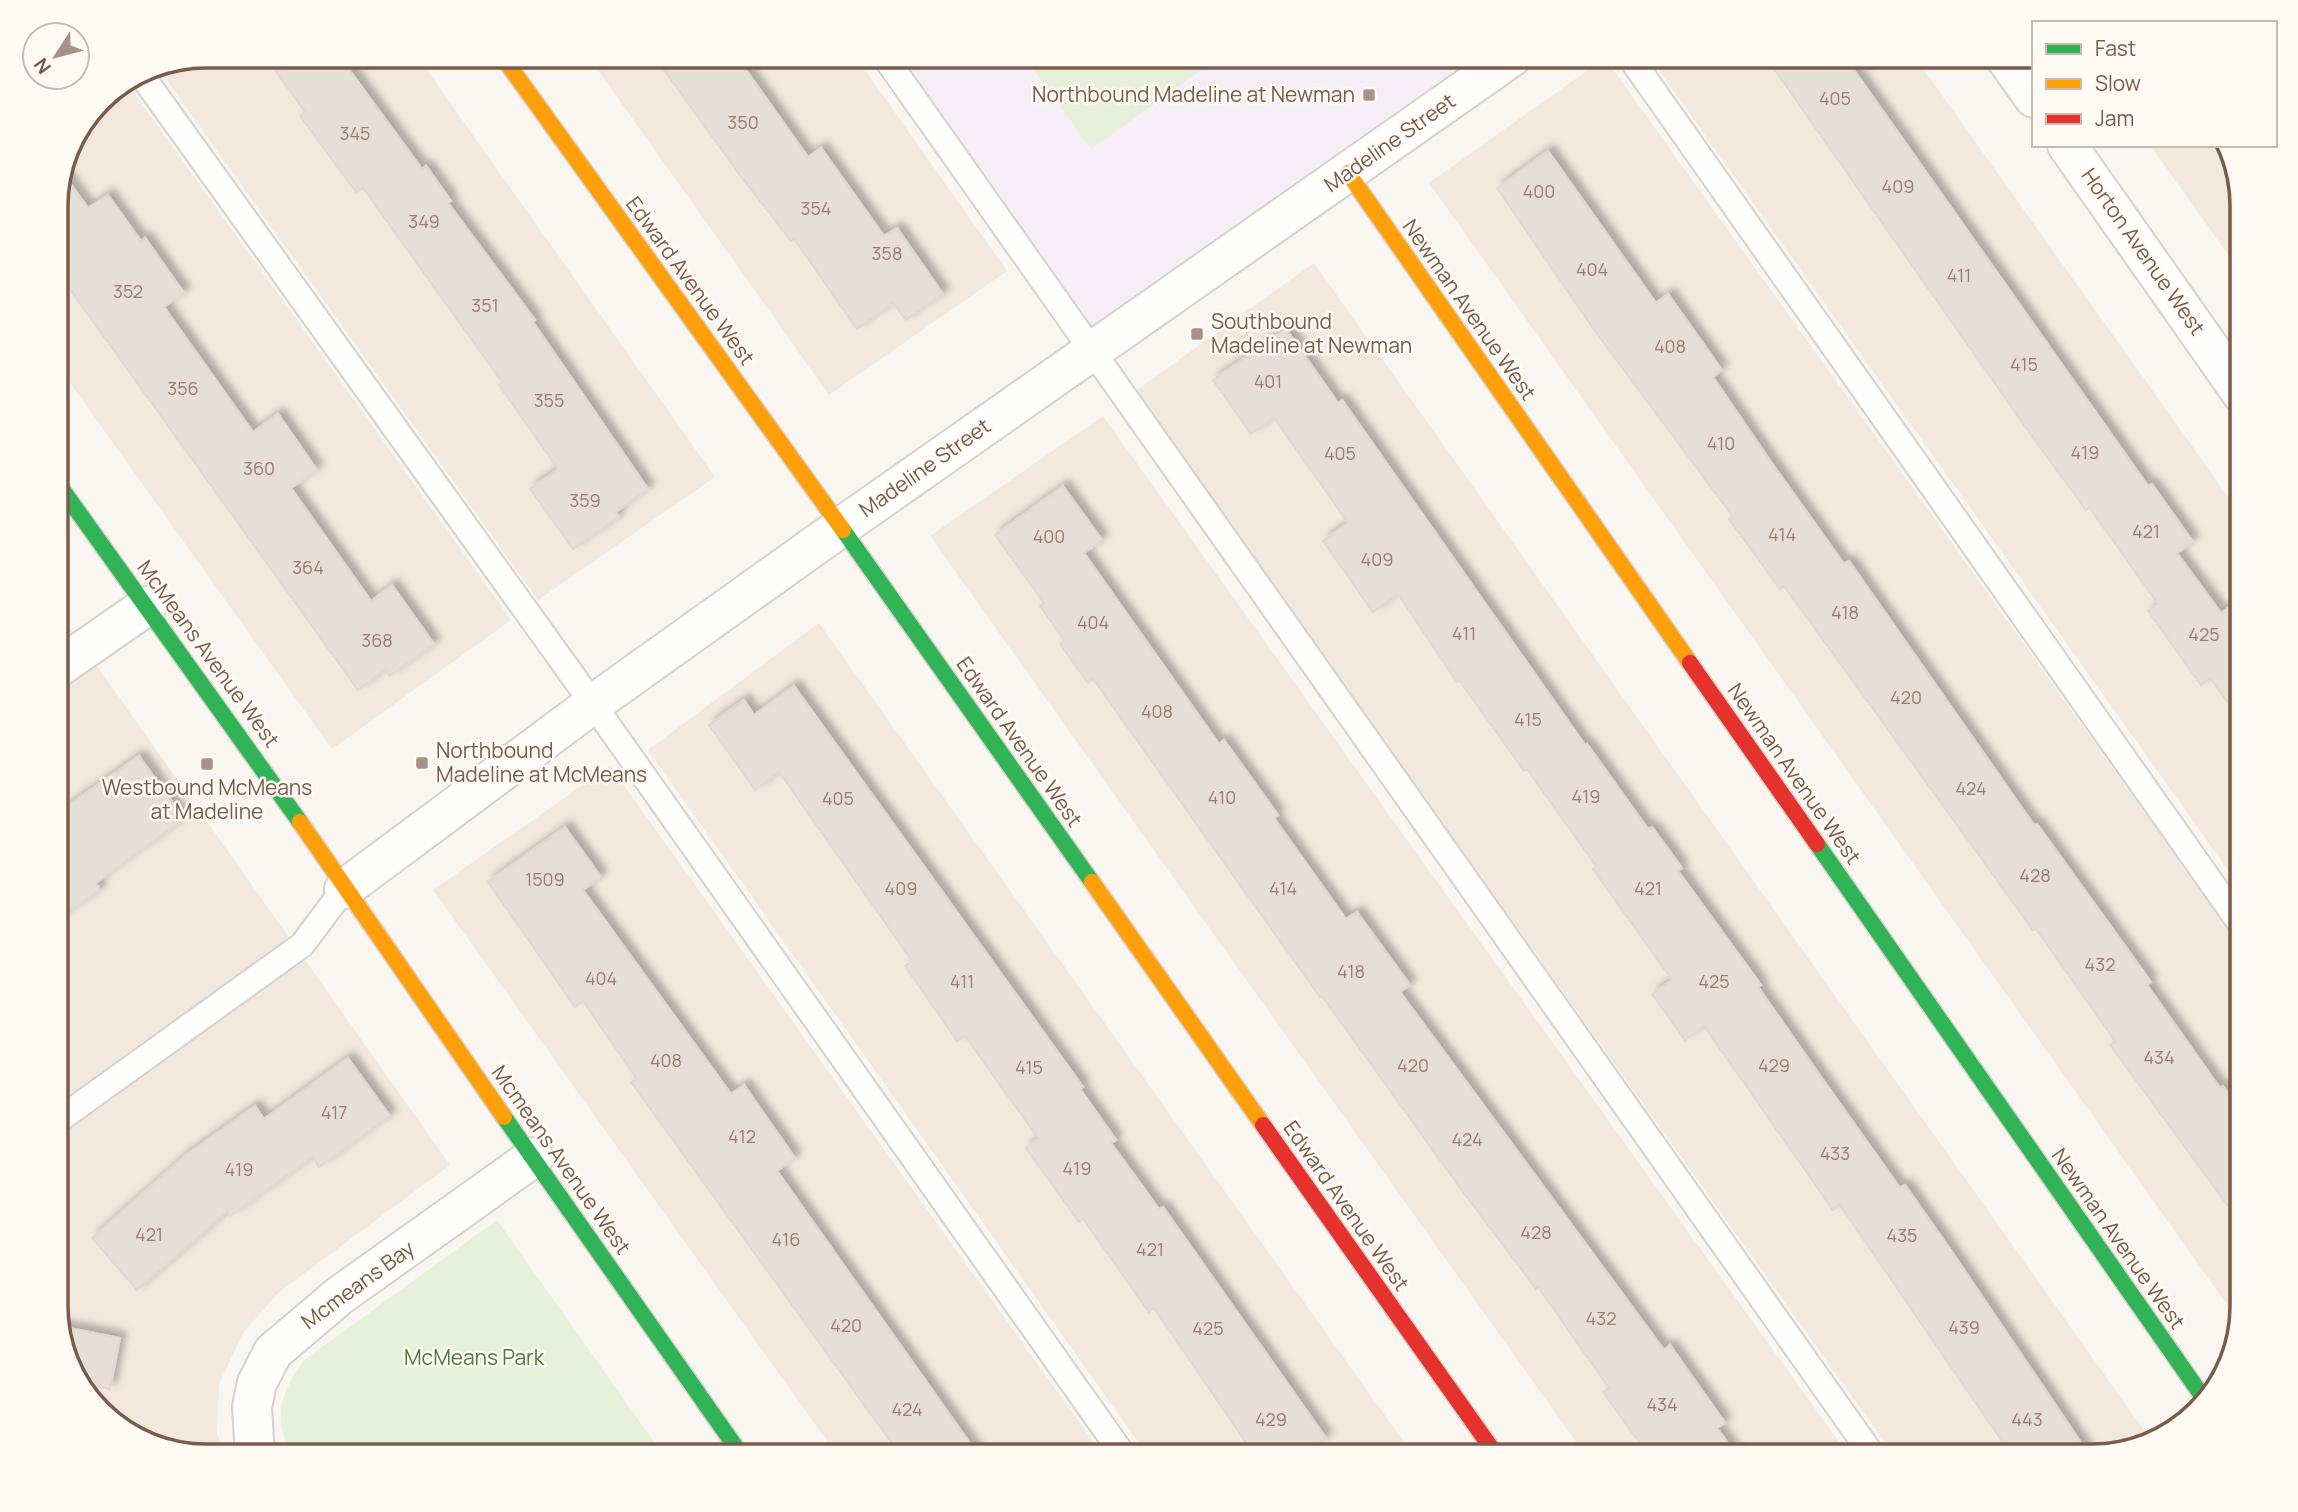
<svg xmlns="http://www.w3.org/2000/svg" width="2298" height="1512" font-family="Manrope,sans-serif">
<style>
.residential{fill:#f2e8de}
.education{fill:#f6eef6}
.green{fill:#e7f0db}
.building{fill:#e6ded7;stroke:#e2d8d2;stroke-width:2;filter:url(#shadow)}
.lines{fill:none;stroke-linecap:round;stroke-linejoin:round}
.lane-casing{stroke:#d7d1cb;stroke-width:28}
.street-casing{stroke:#d7d1cb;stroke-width:42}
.fast-casing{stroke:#d9d2cb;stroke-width:19}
.slow-casing{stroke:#d9d2cb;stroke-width:19}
.jam-casing{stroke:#d9d2cb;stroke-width:19}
.lane{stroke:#fefefd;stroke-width:24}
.street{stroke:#fefefd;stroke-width:38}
.fast{stroke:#30b455;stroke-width:16}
.slow{stroke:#ff9f0a;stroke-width:16}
.jam{stroke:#e5322d;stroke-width:16}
.poi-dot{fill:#a69286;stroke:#fffaf3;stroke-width:2.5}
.labels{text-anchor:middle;stroke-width:5;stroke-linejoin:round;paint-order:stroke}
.number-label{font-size:18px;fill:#977e72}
.poi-label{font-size:21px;fill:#7a5c4d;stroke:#fffaf3;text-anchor:start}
.street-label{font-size:21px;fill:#7a5c4d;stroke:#fffaf3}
.park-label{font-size:21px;fill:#537a41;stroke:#fffaf3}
.rim{fill:none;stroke:#7a5c4d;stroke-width:3.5}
</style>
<defs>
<filter id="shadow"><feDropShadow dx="6" dy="-6" stdDeviation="3.5" flood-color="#0004"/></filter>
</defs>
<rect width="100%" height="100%" fill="#f9f5f0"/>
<!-- residential -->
<g class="residential">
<path d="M206,56H417L715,477L538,600L157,66Z"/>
<path d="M588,56H855L1007,271L829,395Z"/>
<path d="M1649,56H1914L2242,516V890Z"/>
<path d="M1605,58L2242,949V1307L2238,1320L1429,183Z"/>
<path d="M126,82L511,620L332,749L56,363V196L68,148L100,100Z"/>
<path d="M2150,145H2226L2242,205V274Z"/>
<path d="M1314,263L2151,1440L2093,1456H1895L1134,392Z"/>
<path d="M1103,416L1849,1456H1586L930,536Z"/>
<path d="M56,608L450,1165L278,1293L243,1333L219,1384L217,1432L224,1456H206L123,1431L76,1381L56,1316Z"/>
<path d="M819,623L1414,1456H1148L648,750Z"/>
<path d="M610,766L1103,1456H838L433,890Z"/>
</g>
<!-- education -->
<path class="education" d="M884,56H1513L1093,350Z"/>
<!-- green -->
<g class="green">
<path d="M1024,56H1221L1091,149Z"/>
<path d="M497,1220L664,1456H291C273,1415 280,1396 303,1361Z"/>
</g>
<!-- building -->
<g class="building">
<path d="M265,56H339L422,169L426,166L451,201L448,203L535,320L533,322L648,489L616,512L619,517L573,549L530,489L558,469L499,385L502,382L363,188L356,192L300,116L305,112Z"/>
<path d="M654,56H736L808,157L821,148L884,236L897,228L943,294L906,320L893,303L857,329L794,239L791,241L739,174Z"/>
<path d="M1765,56H1844L2148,486L2152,484L2193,542L2177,553L2221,613L2242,598V722L2210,678L2201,685L2148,611L2158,604L2089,507L2086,510L2031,435Z"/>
<path d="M1548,151L1656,303L1668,294L1722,370L1713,377L1771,462L1844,564L1849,561L2034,825L2037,824L2151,982L2147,985L2220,1088L2223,1086L2242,1112V1225L2110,1045L2115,1041L2036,929L2033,930L1784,586L1780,589L1729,519L1733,517L1592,327L1497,188Z"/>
<path d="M62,172L88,208L108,195L141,241L145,238L184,293L164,307L253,432L278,414L317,470L291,488L371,601L392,585L434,644L390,676L385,670L358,690L56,270V196Z"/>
<path d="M1286,329L1338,403L1342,400L1585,745L1587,744L1648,829L1652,827L1682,868L1678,871L1761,985L1758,987L1826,1084L1900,1188L1905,1185L1950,1249L2090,1456H2012L1840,1205L1833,1210L1704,1026L1685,1040L1652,994L1672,980L1593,869L1596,866L1527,769L1524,771L1459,680L1457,682L1398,594L1373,612L1323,541L1348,523L1274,418L1251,434L1213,380Z"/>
<path d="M1063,486L1102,540L1084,553L1219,744L1224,740L1278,815L1274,818L1346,919L1357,912L1410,985L1400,992L1664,1350L1670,1345L1725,1423L1717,1428L1737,1456H1649L1603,1392L1609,1388L1538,1287L1536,1289L1460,1188L1322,996L1320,997L1093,679L1088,683L1060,644L1064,640L1040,606L1044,603L995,535Z"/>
<path d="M794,686L1083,1087L1080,1089L1116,1140L1111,1143L1159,1209L1163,1207L1326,1438L1301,1456H1255L1154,1308L1149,1312L1083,1219L1079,1222L1026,1148L1038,1138L965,1036L957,1041L905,966L912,961L779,772L755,790L709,725L744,700L754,715Z"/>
<path d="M139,756L184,819L96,883L100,890L56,921V814Z"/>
<path d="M565,827L601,877L583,890L731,1094L744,1085L795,1158L777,1171L979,1456H901L631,1082L637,1079L583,1001L575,1007L488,882Z"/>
<path d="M348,1058L390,1116L319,1167L313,1157L230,1216L227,1212L137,1290L92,1238L186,1155L255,1106L264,1119Z"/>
<path d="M59,1326L120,1338L110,1389L76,1381Z"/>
</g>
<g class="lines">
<!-- lane casing -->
<g class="lane-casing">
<g id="lane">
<path d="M884,56L1873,1456"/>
<path d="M1629,56L2242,926"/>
<path d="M140,73L593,704L1124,1456"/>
<path d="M56,1122L302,945L344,889"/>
</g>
</g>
<!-- street casing -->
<g class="street-casing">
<g id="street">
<path d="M2004,56L2034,98"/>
<path d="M2067,145L2242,394"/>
<path d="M56,669L147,606"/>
<path d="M344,889L593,704L841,527L1513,56"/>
<path d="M255,1456L252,1407L257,1383L273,1352L339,1296L534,1157"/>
</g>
</g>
<!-- fast casing -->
<g class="fast-casing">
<g id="fast">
<path d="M56,481L300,822"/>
<path d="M843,530L1092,882"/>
<path d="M1817,844L2205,1400"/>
<path d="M504,1117L742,1456"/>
</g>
</g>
<!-- slow casing -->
<g class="slow-casing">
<g id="slow">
<path d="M502,56L843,530"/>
<path d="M1348,173L1690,663"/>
<path d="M300,822L504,1117"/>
<path d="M1092,882L1263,1125"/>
</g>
</g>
<!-- jam casing -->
<g class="jam-casing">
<g id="jam">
<path d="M1690,663L1817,844"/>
<path d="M1263,1125L1497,1456"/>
</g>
</g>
<!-- lane -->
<use href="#lane" class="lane"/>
<!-- street -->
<use href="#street" class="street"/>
<!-- fast -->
<use href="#fast" class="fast"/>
<!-- slow -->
<use href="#slow" class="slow"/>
<!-- jam -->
<use href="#jam" class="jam"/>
</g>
<!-- markers -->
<g class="poi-dot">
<rect x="1362" y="88" width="14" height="14" rx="3.5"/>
<rect x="1190" y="327" width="14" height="14" rx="3.5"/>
<rect x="415" y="756" width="14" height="14" rx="3.5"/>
<rect x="200" y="757" width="14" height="14" rx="3.5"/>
</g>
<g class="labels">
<!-- number labels -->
<g class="number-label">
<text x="1835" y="105">405</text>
<text x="743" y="129">350</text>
<text x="355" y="140">345</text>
<text x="1898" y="193">409</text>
<text x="1539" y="198">400</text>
<text x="816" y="215">354</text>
<text x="424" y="228">349</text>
<text x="887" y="260">358</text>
<text x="1592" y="276">404</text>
<text x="1959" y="282">411</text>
<text x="128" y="298">352</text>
<text x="485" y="312">351</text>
<text x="1670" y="353">408</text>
<text x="2024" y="371">415</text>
<text x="1268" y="388">401</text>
<text x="183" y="395">356</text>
<text x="549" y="407">355</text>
<text x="1721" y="450">410</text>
<text x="2085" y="459">419</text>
<text x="1340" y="460">405</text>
<text x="259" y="475">360</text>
<text x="585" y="507">359</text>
<text x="2146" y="538">421</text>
<text x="1782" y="541">414</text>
<text x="1049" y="543">400</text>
<text x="1377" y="566">409</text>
<text x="308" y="574">364</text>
<text x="1845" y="619">418</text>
<text x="1093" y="629">404</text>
<text x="1464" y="640">411</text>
<text x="2204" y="641">425</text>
<text x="377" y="647">368</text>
<text x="1906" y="704">420</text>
<text x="1157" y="718">408</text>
<text x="1528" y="726">415</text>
<text x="1971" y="795">424</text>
<text x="1586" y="803">419</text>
<text x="1222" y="804">410</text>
<text x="838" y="805">405</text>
<text x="2035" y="882">428</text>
<text x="545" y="886">1509</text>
<text x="901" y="895">409</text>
<text x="1283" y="895">414</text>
<text x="1648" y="895">421</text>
<text x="2100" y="971">432</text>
<text x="1351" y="978">418</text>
<text x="601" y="985">404</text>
<text x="962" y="988">411</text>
<text x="1714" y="988">425</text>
<text x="2159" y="1064">434</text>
<text x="666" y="1067">408</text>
<text x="1413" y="1072">420</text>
<text x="1774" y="1072">429</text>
<text x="1029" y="1074">415</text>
<text x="334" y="1119">417</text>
<text x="742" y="1143">412</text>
<text x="1467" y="1146">424</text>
<text x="1835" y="1160">433</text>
<text x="1077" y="1175">419</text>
<text x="239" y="1176">419</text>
<text x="1536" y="1239">428</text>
<text x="149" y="1241">421</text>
<text x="1902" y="1242">435</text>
<text x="786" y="1246">416</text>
<text x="1150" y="1256">421</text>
<text x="1601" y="1325">432</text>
<text x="846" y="1332">420</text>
<text x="1964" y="1334">439</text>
<text x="1208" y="1335">425</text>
<text x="1662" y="1411">434</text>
<text x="907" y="1416">424</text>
<text x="1271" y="1426">429</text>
<text x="2027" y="1426">443</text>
</g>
<!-- poi labels -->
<g class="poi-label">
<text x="1355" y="102" text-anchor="end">Northbound Madeline at Newman</text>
<text x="1211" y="329">Southbound<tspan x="1211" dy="24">Madeline at Newman</tspan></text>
<text x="436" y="758">Northbound<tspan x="436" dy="24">Madeline at McMeans</tspan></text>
<text x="207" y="795" text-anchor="middle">Westbound McMeans<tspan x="207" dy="24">at Madeline</tspan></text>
</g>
<!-- street labels -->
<g class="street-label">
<text transform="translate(1390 143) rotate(-35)" y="7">Madeline Street</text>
<text transform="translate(2143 252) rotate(55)" y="7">Horton Avenue West</text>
<text transform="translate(690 281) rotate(54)" y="7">Edward Avenue West</text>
<text transform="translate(1469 310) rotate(55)" y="7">Newman Avenue West</text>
<text transform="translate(925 468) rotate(-35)" y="7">Madeline Street</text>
<text transform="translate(208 654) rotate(54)" y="7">McMeans Avenue West</text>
<text transform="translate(1019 742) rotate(55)" y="7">Edward Avenue West</text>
<text transform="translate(1794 774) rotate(55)" y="7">Newman Avenue West</text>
<text transform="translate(561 1160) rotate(55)" y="7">Mcmeans Avenue West</text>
<text transform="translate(1346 1206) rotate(55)" y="7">Edward Avenue West</text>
<text transform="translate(2118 1239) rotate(55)" y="7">Newman Avenue West</text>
<text transform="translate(358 1285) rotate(-36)" y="7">Mcmeans Bay</text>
</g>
<!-- park labels -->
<g class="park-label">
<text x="474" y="1365">McMeans Park</text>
</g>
</g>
<!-- crop -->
<path d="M0 0H2298V1512H0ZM206 68H2092A138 138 0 0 1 2230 206V1306A138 138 0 0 1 2092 1444H206A138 138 0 0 1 68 1306V206A138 138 0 0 1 206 68Z" fill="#fffaf3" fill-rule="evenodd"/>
<path class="rim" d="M206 68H2092A138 138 0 0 1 2230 206V1306A138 138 0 0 1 2092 1444H206A138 138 0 0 1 68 1306V206A138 138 0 0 1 206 68Z"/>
<!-- legend -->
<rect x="2032" y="21" width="245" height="126" fill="#fffaf3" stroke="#cabbb1" stroke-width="2"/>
<rect x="2046" y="44" width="35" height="10" fill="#30b455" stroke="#cabbb1" stroke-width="2"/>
<text x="2095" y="56" font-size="21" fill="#7a5c4d">Fast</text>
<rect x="2046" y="79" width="35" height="10" fill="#ff9f0a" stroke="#cabbb1" stroke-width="2"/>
<text x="2095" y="91" font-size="21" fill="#7a5c4d">Slow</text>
<rect x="2046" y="114" width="35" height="10" fill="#e5322d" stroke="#cabbb1" stroke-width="2"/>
<text x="2095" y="126" font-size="21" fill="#7a5c4d">Jam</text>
<!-- north arrow -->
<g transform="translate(56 56) rotate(234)"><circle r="33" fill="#fffaf3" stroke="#cabbb1" stroke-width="2"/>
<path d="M0-5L12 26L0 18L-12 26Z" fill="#a69286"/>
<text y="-10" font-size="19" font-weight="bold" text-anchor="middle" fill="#7a5c4d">N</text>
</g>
</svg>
